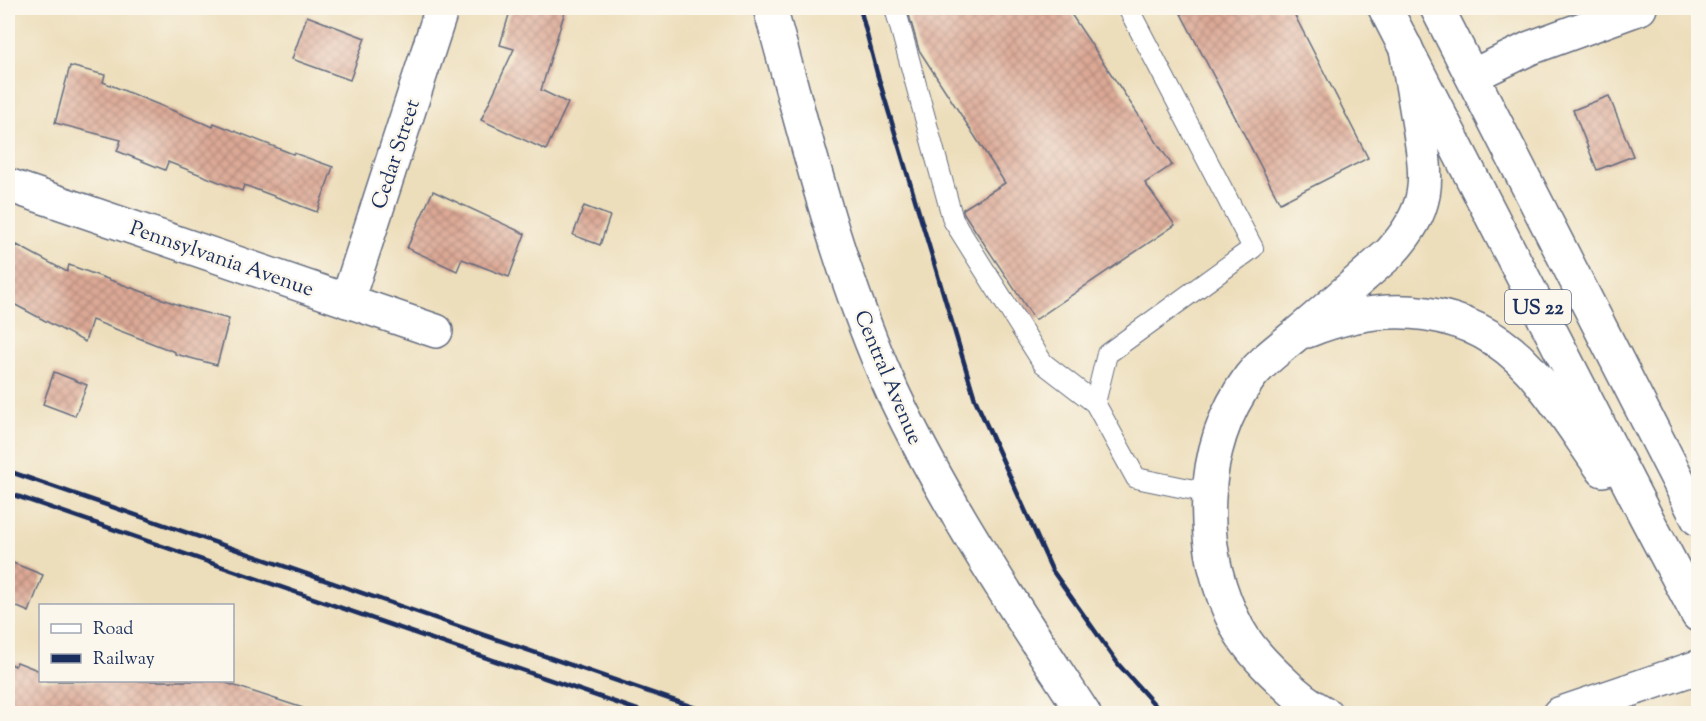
<svg xmlns="http://www.w3.org/2000/svg" width="1706" height="721" font-family="'Sorts Mill Goudy',serif">
<style>
.building{fill:url(#building-cross-hatch)}
.lines{fill:none;stroke-linecap:round;stroke-linejoin:round}
.service-casing{stroke:#646c7f;stroke-width:22}
.minor-casing{stroke:#646c7f;stroke-width:36}
.secondary-casing{stroke:#646c7f;stroke-width:36}
.trunk-casing{stroke:#646c7f;stroke-width:36}
.service{stroke:#fff;stroke-width:20}
.minor{stroke:#fff;stroke-width:33}
.secondary{stroke:#fff;stroke-width:33}
.trunk{stroke:#fff;stroke-width:33}
.rail{stroke:#1b2f5e;stroke-width:4.5}
.labels{text-anchor:middle;stroke-width:5;stroke-linejoin:round;paint-order:stroke}
.shield{fill:#fbf7ec;stroke:#5e6b89;stroke-width:1.5}
.shield-label{font-size:20px;font-weight:bold;fill:#1b2f5e}
.street-label{font-size:21px;fill:#1b2f5e;stroke:#fbf7ec}
</style>
<defs>
<pattern id="building-cross-hatch" width="8" height="8" patternUnits="userSpaceOnUse" patternTransform="scale(1.5)"><rect width="8" height="8" fill="#dda995"/><path d="M0 0l8 8M0 8l8-8" fill="none" stroke="#b28a7d"/></pattern>
</defs>
<rect width="100%" height="100%" fill="#fbf7ec"/>
<filter id="ink" filterUnits="userSpaceOnUse"><feTurbulence type="fractalNoise" baseFrequency=".0167" numOctaves="2"/><feDisplacementMap in="SourceGraphic" scale="12" xChannelSelector="R" yChannelSelector="G"/><feConvolveMatrix kernelMatrix="1 2 1 2 8 2 1 2 1" color-interpolation-filters="sRGB"/></filter>
<filter id="wash" filterUnits="userSpaceOnUse"><feTurbulence type="fractalNoise" baseFrequency=".008" numOctaves="4" result="noise"/><feDisplacementMap in="SourceGraphic" scale="24" xChannelSelector="R" yChannelSelector="G"/><feGaussianBlur stdDeviation="1.35" result="paint"/><feColorMatrix in="noise" values="0 0 0 0 0 0 0 0 0 0 0 0 0 0 0 0 0 1.4 0 .05"/><feComposite in="paint" operator="in"/></filter>
<g filter="url(#wash)">
<rect width="100%" height="100%" fill="#eddebb"/>
<g id="blocks">
<!-- building -->
<g class="building">
<path d="M511,8H566L541,90L568,103L546,150L481,120L514,49L500,45Z"/>
<path d="M907,8H1067L1172,165L1145,183L1175,225L1035,320L963,212V209L1005,183L919,50Z"/>
<path d="M1178,8H1291L1368,158L1280,203Z"/>
<path d="M307,16L365,38L350,80L292,59Z"/>
<path d="M70,66L105,75L103,82L213,127L214,123L293,154L294,153L333,167L317,212L244,185L242,191L168,162L165,170L117,151L121,140L55,123Z"/>
<path d="M1609,96L1633,156L1597,170L1573,110Z"/>
<path d="M433,191L525,234L509,277L462,259L457,271L407,248Z"/>
<path d="M584,206L610,216L600,245L573,235Z"/>
<path d="M17,245L67,272L69,265L190,309L229,319L217,365L175,354V352L92,320L85,342L8,301V262Z"/>
<path d="M54,372L87,385L75,416L43,404Z"/>
<path d="M8,561L43,575L29,612L8,603Z"/>
<path d="M17,662L40,671V681H220L303,708L302,714H8V663L15,666Z"/>
</g>
</g>
</g>
<g filter="url(#ink)">
<use href="#blocks" fill-opacity="0" stroke="#646c7f" stroke-width="1.5"/>
<g class="lines">
<!-- service casing -->
<g class="service-casing">
<g id="service">
<path d="M895,8L953,220L1043,363L1095,403"/>
<path d="M1128,8L1253,248L1107,354L1095,403L1136,478L1209,493"/>
</g>
</g>
<!-- minor casing -->
<g class="minor-casing">
<g id="minor">
<path d="M770,8C806,137 837,270 893,393C946,506 1016,609 1084,714"/>
<path d="M8,185L436,331"/>
<path d="M347,301L442,8"/>
</g>
</g>
<!-- secondary casing -->
<g class="secondary-casing">
<path id="secondary" d="M1472,76L1530,48L1640,8"/>
</g>
<!-- trunk casing -->
<g class="trunk-casing">
<g id="trunk">
<path d="M1385,8L1646,517L1698,615"/>
<path d="M1437,8L1698,519"/>
<path d="M1307,331C1386,299 1470,304 1530,370C1557,400 1579,436 1603,470"/>
<path d="M1326,714C1308,705 1293,692 1279,678C1264,664 1248,647 1238,629C1197,552 1197,449 1250,377C1263,360 1280,348 1297,334C1328,308 1359,280 1390,253C1431,208 1428,182 1419,126C1415,100 1410,74 1406,48"/>
<path d="M1559,714L1698,667"/>
</g>
</g>
<!-- service -->
<use href="#service" class="service"/>
<!-- minor -->
<use href="#minor" class="minor"/>
<!-- secondary -->
<use href="#secondary" class="secondary"/>
<!-- trunk -->
<use href="#trunk" class="trunk"/>
<!-- rail -->
<g class="rail">
<path d="M860,8L877,73L975,399L1052,570L1119,665L1163,714"/>
<path d="M8,471L713,714"/>
<path d="M8,493L649,714"/>
</g>
</g>
</g>
<g class="labels">
<!-- shield labels -->
<rect class="shield" x="1505" y="290" width="66" height="34" rx="4.5"/>
<g class="shield-label">
<text x="1538" y="314">US 22</text>
</g>
<!-- street labels -->
<g class="street-label">
<text transform="translate(395 154) rotate(-72)" y="7">Cedar Street</text>
<text transform="translate(222 258) rotate(19)" y="7">Pennsylvania Avenue</text>
<text transform="translate(889 377) rotate(67)" y="7">Central Avenue</text>
</g>
</g>
<!-- margin -->
<rect width="1706" height="721" fill="none" stroke="#fbf7ec" stroke-width="30"/>
<!-- legend -->
<rect x="39" y="604" width="195" height="78" fill="#fbf7ec" stroke="#a1a7b3" stroke-width="1.5"/>
<rect x="51" y="624" width="30" height="9" fill="#ffffff" stroke="#a1a7b3" stroke-width="1.5"/>
<text x="93" y="634" font-size="18" fill="#1b2f5e">Road</text>
<rect x="51" y="654" width="30" height="9" fill="#1b2f5e" stroke="#a1a7b3" stroke-width="1.5"/>
<text x="93" y="664" font-size="18" fill="#1b2f5e">Railway</text>
</svg>
